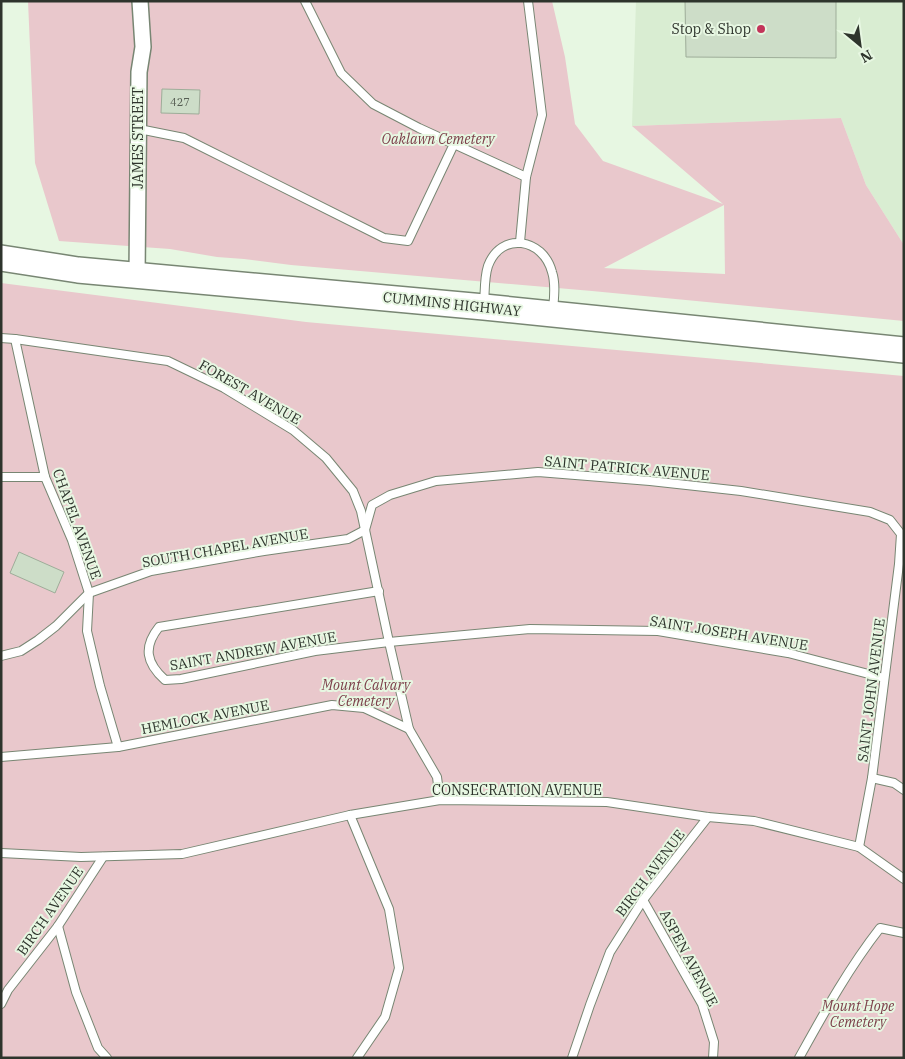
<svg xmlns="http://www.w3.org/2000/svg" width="905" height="1059" font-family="'IBM Plex Serif',serif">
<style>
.built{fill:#d9edd2}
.green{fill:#e9c8cc;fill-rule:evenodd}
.building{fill:#cdddc8;stroke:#9ead99}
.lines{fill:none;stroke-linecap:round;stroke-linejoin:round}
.service-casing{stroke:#788673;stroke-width:10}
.minor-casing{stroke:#788673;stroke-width:18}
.primary-casing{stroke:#788673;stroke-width:28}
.service{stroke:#fff;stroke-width:8}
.minor{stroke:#fff;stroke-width:15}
.primary{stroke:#fff;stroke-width:25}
.poi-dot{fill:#c3345a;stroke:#e7f7e2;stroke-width:2}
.labels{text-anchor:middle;stroke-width:4;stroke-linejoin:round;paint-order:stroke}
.number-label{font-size:11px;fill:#565e53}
.poi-label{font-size:14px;fill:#2e342c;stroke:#e7f7e2;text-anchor:end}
.street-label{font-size:14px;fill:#2e342c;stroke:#e7f7e2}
.park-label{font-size:14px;font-style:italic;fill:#7d404b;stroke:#e7f7e2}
</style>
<rect width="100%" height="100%" fill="#e7f7e2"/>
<!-- built -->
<path class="built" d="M636,1H904V245L866,185L841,118L632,126Z"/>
<!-- green -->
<g class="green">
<path d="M28,1H552L565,57L575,124L603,161L723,204L632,126L841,118L866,185L904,245V321L592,291L291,265L244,259L217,257L170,249L59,241L35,163ZM724,205L725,274L603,268H604Z"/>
<path d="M1,283L306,322L904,376V1058H1Z"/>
</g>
<!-- building -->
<g class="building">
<path d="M685,1H836V58L686,57Z"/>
<path d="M162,89L200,90L199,114L161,113Z"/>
<path d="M19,552L64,572L55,593L10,573Z"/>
</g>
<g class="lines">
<!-- service casing -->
<g class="service-casing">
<g id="service">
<path d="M305,1L341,73L373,104L419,128L526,177"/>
<path d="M139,129L184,138L384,238L408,241L454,144"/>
<path d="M520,242L526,177L542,115L528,1"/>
<path d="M484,305C485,293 484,278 488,266C501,231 543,238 552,272C556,284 554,298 553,310"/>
<path d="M1,338L15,339L168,361L224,388L293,430L326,458L353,491L361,511L389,642L409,729L437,777L440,800"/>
<path d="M15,339L45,477L72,540L89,593L87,631L100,686L118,747"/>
<path d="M1,477H45"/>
<path d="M365,530L372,505L390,495L436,481L538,472L650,481L741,491L870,512L890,520L901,534L899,564L872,778L859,847"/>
<path d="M379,591L159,627C143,647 146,663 165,680L181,679L315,651L389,642L530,629L658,631L788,653L884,678"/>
<path d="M1,656L21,651L38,640L56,626L89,593L151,571L264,551L348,539L365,530"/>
<path d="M1,757L118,747L332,705L364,708L409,729"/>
<path d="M872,778L894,783L904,790"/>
<path d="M350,815L389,909L399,968L385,1017L357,1058"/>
<path d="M1,853L81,857L182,854L350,815L440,800L607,802L708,817L754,821L859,847L904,879"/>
<path d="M643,900L702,1004L714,1042L713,1058"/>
<path d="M58,926L76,992L98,1048L107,1058"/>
<path d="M1,1004L8,990L58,926L103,857"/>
<path d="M572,1058L590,1005L610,952L643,900L708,817"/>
<path d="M799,1058C824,1013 848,969 880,928L904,933"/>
</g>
</g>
<!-- minor casing -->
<g class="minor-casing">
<path id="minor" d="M137,276L139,72L143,47L140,1"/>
</g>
<!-- primary casing -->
<g class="primary-casing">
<path id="primary" d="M1,258L78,270L484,307L904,350"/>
</g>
<!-- service -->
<use href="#service" class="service"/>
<!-- minor -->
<use href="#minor" class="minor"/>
<!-- primary -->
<use href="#primary" class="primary"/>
</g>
<!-- markers -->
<circle class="poi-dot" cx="761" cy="29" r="5"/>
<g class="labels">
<!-- number labels -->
<g class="number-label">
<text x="180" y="106">427</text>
</g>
<!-- poi labels -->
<g class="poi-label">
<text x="751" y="34">Stop &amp; Shop</text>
</g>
<!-- street labels -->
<g class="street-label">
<text transform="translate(138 138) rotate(-90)" y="5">JAMES STREET</text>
<text transform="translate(452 304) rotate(6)" y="5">CUMMINS HIGHWAY</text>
<text transform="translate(250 392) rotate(30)" y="5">FOREST AVENUE</text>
<text transform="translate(627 468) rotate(5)" y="5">SAINT PATRICK AVENUE</text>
<text transform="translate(77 524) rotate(70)" y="5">CHAPEL AVENUE</text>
<text transform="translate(225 548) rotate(-10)" y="5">SOUTH CHAPEL AVENUE</text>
<text transform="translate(729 633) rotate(9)" y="5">SAINT JOSEPH AVENUE</text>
<text transform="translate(253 651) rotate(-10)" y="5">SAINT ANDREW AVENUE</text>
<text transform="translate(871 690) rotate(-83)" y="5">SAINT JOHN AVENUE</text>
<text transform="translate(205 717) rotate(-11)" y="5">HEMLOCK AVENUE</text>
<text x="517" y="795">CONSECRATION AVENUE</text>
<text transform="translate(650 873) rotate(-53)" y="5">BIRCH AVENUE</text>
<text transform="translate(50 911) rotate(-55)" y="5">BIRCH AVENUE</text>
<text transform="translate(689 958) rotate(62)" y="5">ASPEN AVENUE</text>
</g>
<!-- park labels -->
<g class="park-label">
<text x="438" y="144">Oaklawn Cemetery</text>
<text x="366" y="690">Mount Calvary<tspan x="366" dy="16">Cemetery</tspan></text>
<text x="858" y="1011">Mount Hope<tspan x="858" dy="16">Cemetery</tspan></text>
</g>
</g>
<!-- border -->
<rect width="905" height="1059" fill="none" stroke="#2e342c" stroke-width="5"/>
<!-- north arrow -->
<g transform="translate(860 45) rotate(151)" stroke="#e7f7e2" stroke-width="4" paint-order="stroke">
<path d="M0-4L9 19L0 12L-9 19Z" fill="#2e342c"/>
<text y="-8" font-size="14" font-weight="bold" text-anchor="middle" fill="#2e342c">N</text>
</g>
</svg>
